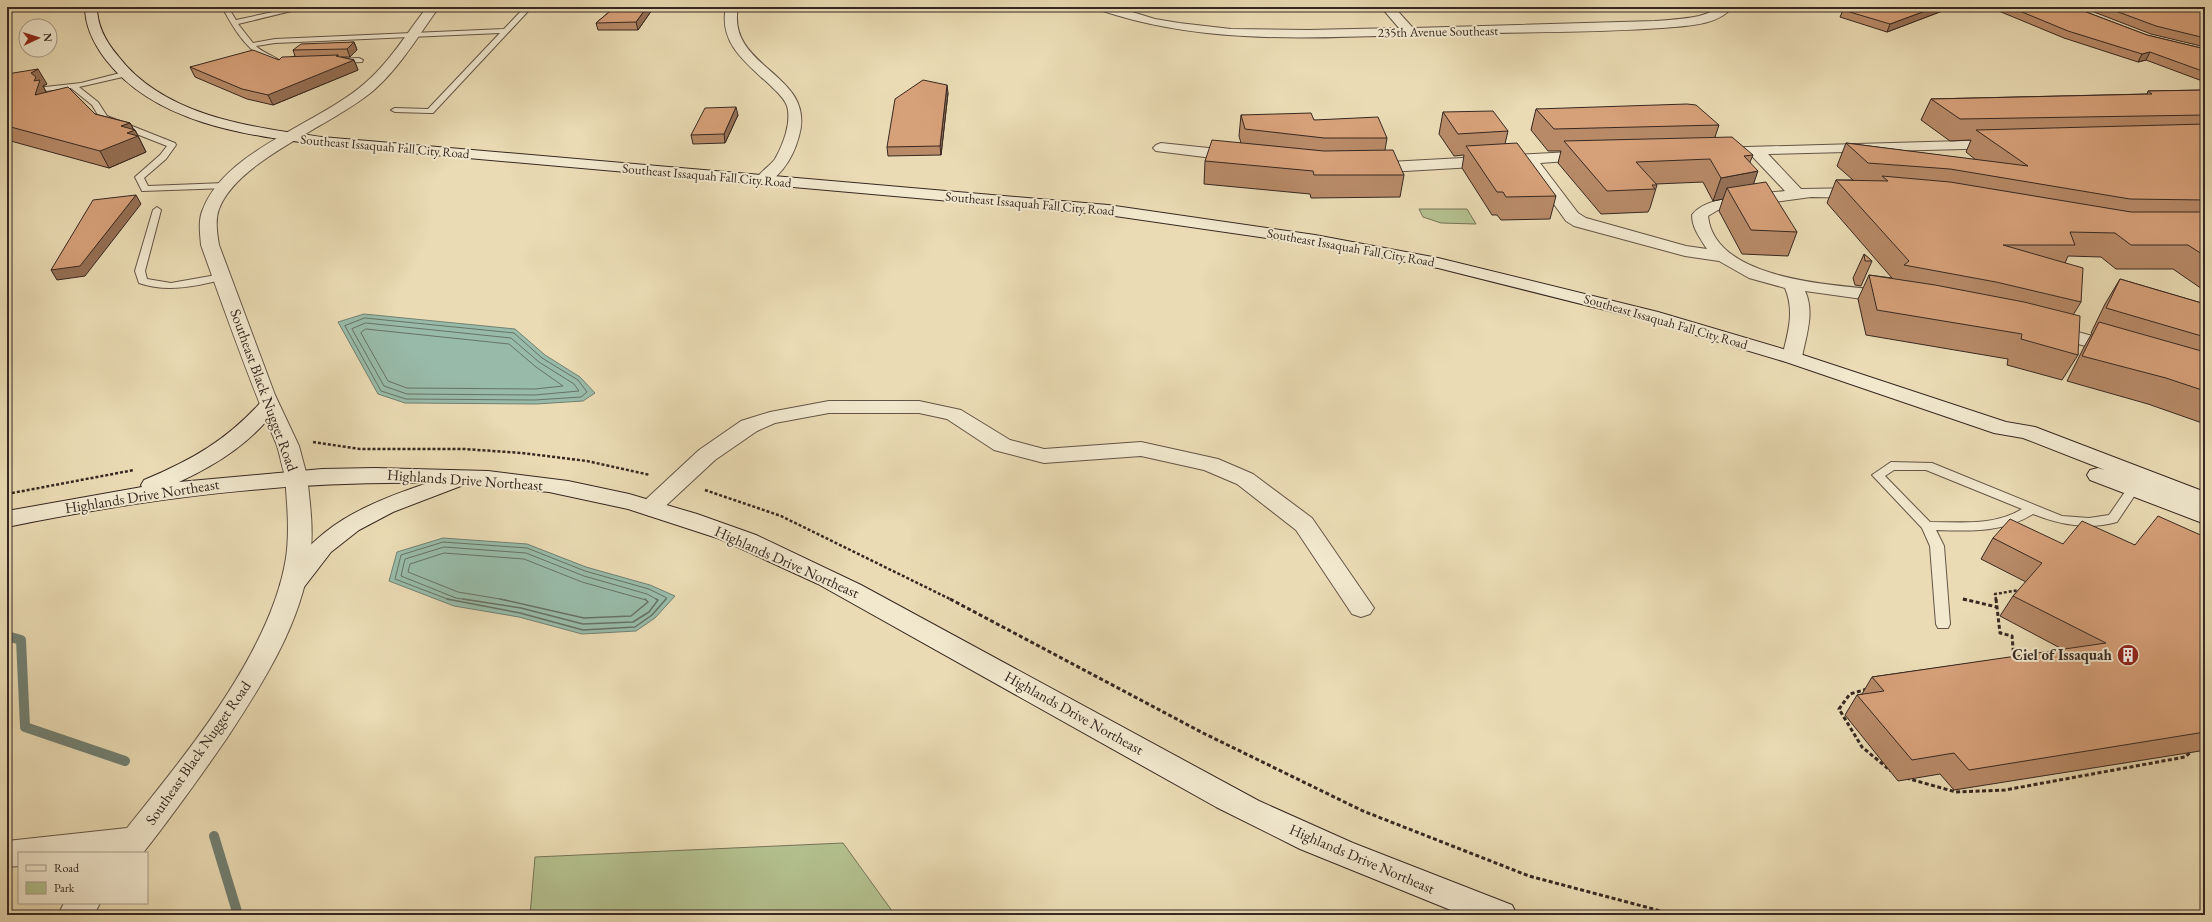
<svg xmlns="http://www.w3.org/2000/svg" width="2212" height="922" font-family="'EB Garamond',serif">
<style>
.green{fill:#b4c190;stroke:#757458}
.water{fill:#98bba9;stroke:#718073}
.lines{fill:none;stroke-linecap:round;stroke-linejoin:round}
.shore-far1{stroke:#677265;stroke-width:1}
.shore{stroke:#677265;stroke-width:1.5}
.stream-far1{stroke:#718073;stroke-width:6}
.stream{stroke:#718073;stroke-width:10}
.service-casing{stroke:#635546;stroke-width:2}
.minor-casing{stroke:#635546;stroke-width:2}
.tertiary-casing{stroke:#635546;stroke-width:2}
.secondary-casing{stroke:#362821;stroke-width:2}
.path-far1{stroke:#362821;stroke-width:2.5;stroke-dasharray:3 2;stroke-linecap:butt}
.path{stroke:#362821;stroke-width:3;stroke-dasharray:4 2.5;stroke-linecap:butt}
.service{fill:#f1e8ce;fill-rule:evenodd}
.minor{fill:#f1e8ce;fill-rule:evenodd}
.tertiary{fill:#f1e8ce;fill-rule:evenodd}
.secondary{fill:#f1e8ce;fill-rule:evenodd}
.wall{fill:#b88a68;stroke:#362821}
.shaded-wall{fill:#967055;stroke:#362821}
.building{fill:#d6a079;stroke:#362821}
.labels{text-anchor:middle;stroke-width:4;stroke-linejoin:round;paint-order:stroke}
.far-street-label{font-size:13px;fill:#362821;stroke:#f1e8ce}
.street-label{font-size:15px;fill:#362821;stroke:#f1e8ce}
.poi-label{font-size:15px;font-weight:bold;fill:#362821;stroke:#f1e8ce;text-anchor:end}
</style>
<rect width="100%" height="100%" fill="#eadbb4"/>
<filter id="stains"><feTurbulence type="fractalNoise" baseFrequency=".005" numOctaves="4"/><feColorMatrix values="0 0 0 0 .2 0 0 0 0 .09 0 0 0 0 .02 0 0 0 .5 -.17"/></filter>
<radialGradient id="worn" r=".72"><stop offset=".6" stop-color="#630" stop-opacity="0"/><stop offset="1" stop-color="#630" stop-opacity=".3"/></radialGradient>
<!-- green -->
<g class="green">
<path d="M1419,209H1467L1476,224L1441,223L1423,217Z"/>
<path d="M843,843L895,915H530L535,857Z"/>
</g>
<!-- water -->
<g class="water">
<path d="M364,314L515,329L545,355L580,377L595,393L583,401L536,404L405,403L378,394L338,322Z"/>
<path d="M443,538L527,544L586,567L650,585L675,596L655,618L636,631L582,634L519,617L454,606L389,581L397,552Z"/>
</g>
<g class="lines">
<!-- shore-far1 -->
<g class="shore-far1">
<path d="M365,318L514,333L542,358L578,380L587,392L581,397L535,400L406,399L381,391L345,326Z"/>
<path d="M366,323L511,338L539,362L574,384L579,391L535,395L407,394L384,386L352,329Z"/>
<path d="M366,329L509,344L536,367L563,386L535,389L407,388L388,381L361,333Z"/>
<path d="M450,600L395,579L401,555L443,542L527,548L585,571L649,589L667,598L665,600"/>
<path d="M469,600L456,598L401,576L405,559L444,547L526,553L584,576L647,594L658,600"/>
<path d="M506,600L458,592L408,572L410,564L444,553L524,559L582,582L646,600"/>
</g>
<!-- shore -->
<g class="shore">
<path d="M447,599L520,613L583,630L635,627L652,615L666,599"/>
<path d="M463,599L521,608L583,624L633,622L649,612L658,600L656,599"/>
<path d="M500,599L584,618L631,616L648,602L645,599"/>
</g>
<!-- stream-far1 -->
<path class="stream-far1" d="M7,334V337"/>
<!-- stream -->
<g class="stream">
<path d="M7,636L21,640L25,727L125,761"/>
<path d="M214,836L238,915"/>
</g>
<!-- service casing -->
<g class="service-casing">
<g id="service">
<path d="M222,7H228L236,20L296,7H308L238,24L253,43L275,39L504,29L525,7H532L433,113H430L395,112L391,110L395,108L428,109L500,33L275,43L256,46C263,53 273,55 280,61L276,63C249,56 234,29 222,7Z"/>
<path d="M359,58L363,60L362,62L339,63L335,61L339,59Z"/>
<path d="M124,72H127V76L79,87L98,102L107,116L175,143L176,145L166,159L144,178L148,186L225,183L229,186L228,188L142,191L135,177L160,155L167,146L101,120L92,105L71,88L45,91L41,89L45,87L81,83Z"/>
<path d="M157,207L161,210L145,271L147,279L171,283L222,274L227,277L225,279C197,286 167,293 139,283L135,271L153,210Z"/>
<path d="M1891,462L1932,463L2062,516L2089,518L2109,515L2129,486H2137L2139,489L2117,522C2088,530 2061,525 2033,514C2003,533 1970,531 1936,530L1944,546L1950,624L1948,628H1938L1936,624L1930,546L1922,528L1872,475ZM1894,470H1926L2022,509C1994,526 1962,522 1930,522L1885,476Z"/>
</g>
</g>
<!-- minor casing -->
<g class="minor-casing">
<g id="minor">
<path d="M726,7H738C726,69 817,73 799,136C796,147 791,159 783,169C776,177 770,185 758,182L756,179C761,171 770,166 775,159C783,145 792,122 787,106C784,98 777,92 772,87C748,64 718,44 726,7Z"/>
<path d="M1098,7H1116L1155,19L1179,23L1231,29L1308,30L1399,28L1381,7H1394L1413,28L1655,21C1670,20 1685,19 1699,16C1714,12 1716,7 1732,7C1719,26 1683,26 1662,28C1587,33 1511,32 1436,34C1323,37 1208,47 1100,10Z"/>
<path d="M1998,140L2003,142L2006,145L2003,148L1768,154L1801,189L1861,188L1867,190L1869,193L1867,196L1861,198L1811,197L1718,210L1708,216C1715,283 1842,285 1891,291L1898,293L1900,297L1898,301L1891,303L1805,291C1815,312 1806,336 1802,357L1799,361L1792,363L1785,361L1782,357C1788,333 1795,311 1785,288L1749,278L1719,261L1685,256L1574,226L1566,221L1525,164L1371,173L1366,171L1363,168L1366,165L1371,163L1590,151L1595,153L1598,156L1595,159L1540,163L1578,213L1586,218L1686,246L1707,249C1700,238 1692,228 1692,215C1706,195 1761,194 1785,191L1751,155L1718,156L1713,154L1710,151L1713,148Z"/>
<path d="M1161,143L1237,151L1242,153L1245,156L1242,159L1237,161L1156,151L1153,148L1156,145Z"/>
<path d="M2050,324L2124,345L2127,349L2124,353L2117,355L2043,334L2040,330L2043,326Z"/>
<path d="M829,401H919L961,410L1010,440L1044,449L1141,442L1218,459L1253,474L1312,518L1374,608L1370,614L1361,617L1352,614L1296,530L1237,484L1204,470L1141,456L1044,463L994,450L947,419L919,413H829L775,423L757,431L715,460L658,513L650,516L642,513L638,508L642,503L699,450L741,421L770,412Z"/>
<path d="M296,469L304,471L307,476C310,503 314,531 310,558C301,624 263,683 227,738C200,777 172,816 143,853H19V866L7,867V841L127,828C186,754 271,652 286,558C290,531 287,503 285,476L288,471Z"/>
<path d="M64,903H100L94,915H58Z"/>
</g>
</g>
<!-- tertiary casing -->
<g class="tertiary-casing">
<path id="tertiary" d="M427,7H439C419,35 400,67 374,90C334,125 238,159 219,209C215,220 217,233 219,245L275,395L299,446L307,476L304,481L296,483L288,481C281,470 281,455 276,443C248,378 225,312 201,245C200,233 198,220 203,209C226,150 318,124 364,84C389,63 407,33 427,7Z"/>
</g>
<!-- secondary casing -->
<g class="secondary-casing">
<g id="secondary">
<path d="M85,7H97C97,26 106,42 118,56C165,117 251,127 322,137L1108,205L1315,235L1438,258L1658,312L1800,354L2006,422L2035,427L2205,492V524L2090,480L2087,475L2090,470L2098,468L2105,470L2023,438L1994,433L1786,362L1645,320L1438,268L1315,245L1108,215L322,145C246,135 156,124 106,60C94,44 85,27 85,7Z"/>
<path d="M269,399L276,401L279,405C254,441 218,464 179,482L322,469L375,468L488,471L568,481L629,494L697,514L756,535L861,585L1259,801L1353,843L1512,905L1517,915H1463L1300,849L1216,807L818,584L720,539L628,509L549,492L466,484L393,512L359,530L331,552L301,591L292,594L283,591L280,585C315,525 365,504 428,483C284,481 148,498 7,527V511L142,487L141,485L144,480C192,460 227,440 262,401Z"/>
</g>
</g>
<!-- path-far1 -->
<g class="path-far1">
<path d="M313,442L360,449H464L522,453L587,461L650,475"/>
<path d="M705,490L781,516L952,600"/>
<path d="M7,494L134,470"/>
<path d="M1963,599L1968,600"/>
<path d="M1996,600L1995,594L2020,590"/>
</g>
<!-- path -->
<g class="path">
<path d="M950,599L1203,733L1363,811L1529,876L1676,915"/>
<path d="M1963,599L1997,607"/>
<path d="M1996,599L2000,633L2012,636L2014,659"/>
<path d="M1867,689L1850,694L1839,709L1862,747L1891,771"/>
<path d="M1906,778L1956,792L2005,790L2185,757L2192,751"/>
</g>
<!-- service -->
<use href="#service" class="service"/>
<!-- minor -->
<use href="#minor" class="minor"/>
<!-- tertiary -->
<use href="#tertiary" class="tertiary"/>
<!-- secondary -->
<use href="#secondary" class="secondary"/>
</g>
<!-- wall -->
<g class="wall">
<path d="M615,7H654L638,30H598L596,23Z"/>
<path d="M1953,7L1887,32L1840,17L1843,10Z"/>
<path d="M1989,7H2073L2147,35L2205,49V82L2146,60L2138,62L2064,38Z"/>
<path d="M2081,7H2205V47L2151,34Z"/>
<path d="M354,42L357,50L350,57H341L354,60L358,70L273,105L247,99L195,77L190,67L279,60L295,56L293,50Z"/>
<path d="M7,74L47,84L43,86L46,92L95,114L130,123L134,130H135L146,152L109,168L7,140Z"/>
<path d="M2205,90V291L2173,269H2116L2101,257L2068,256L2065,263L2081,302L2073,315L2078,355L2062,380L2007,365L2008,359L1866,335L1858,299L1869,275L1892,278L1827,203L1836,180H1853L1837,166L1846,143L1976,160L1966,152L1971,140L1950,141L1921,120L1931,99L2147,94L2148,91Z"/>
<path d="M948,93L941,155L888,156L887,147Z"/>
<path d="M1536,109L1719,125L1715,137L1753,155L1750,162L1754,184L1797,232L1788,256L1742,254L1719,211L1723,199L1713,201L1703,182L1656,184L1657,185L1650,208L1648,212L1601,214L1558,163L1561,151H1548L1531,130Z"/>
<path d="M1443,112L1508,131L1505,144L1556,196L1550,219L1501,220L1497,215H1492L1462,168L1464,155L1454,156L1439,134Z"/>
<path d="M738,115L725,143L693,144L691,135Z"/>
<path d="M1241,115L1314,120L1387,138L1385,150L1404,175L1400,197L1311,198L1310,194L1204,184L1205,161L1241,143L1239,136Z"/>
<path d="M1864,254L1872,261L1861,286L1855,285L1853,278Z"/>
<path d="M2120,279L2205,304V424L2148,404L2067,381L2084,347L2092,333H2091L2105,304Z"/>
<path d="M2205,537V745L2200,751L1954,790L1940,774L1898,781L1845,715L1857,695L1862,694L1872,677L2064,650L2000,616L2013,596L2026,582L1981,559L1993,538L2063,544L2135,545Z"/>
</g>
<!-- shaded-wall -->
<g class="shaded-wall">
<path d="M647,7H654L638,30L636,22Z"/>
<path d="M1936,7H1953L1887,32L1890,24Z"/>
<path d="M354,42L357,50L350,57L347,49Z"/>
<path d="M2150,52L2146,60L2138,62L2142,54Z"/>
<path d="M338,55L341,65L354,60L358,70L273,105L268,95Z"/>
<path d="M38,69L47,84L43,86L48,96L35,95L31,73Z"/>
<path d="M947,85L948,93L941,155L940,146Z"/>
<path d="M736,107L738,115L725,143L724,134Z"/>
<path d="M130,123L134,130H135L146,152L109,168L100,151L121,126Z"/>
<path d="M1758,171L1750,194L1727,188L1723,199L1713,201L1721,178Z"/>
<path d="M136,195L141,204L85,276L57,280L51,270Z"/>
</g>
<!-- building -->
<g class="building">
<path d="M615,7H647L636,22L596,23Z"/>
<path d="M1850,7H1936L1890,24L1843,10Z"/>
<path d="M2010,7H2073L2147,35L2205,49V72L2150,52L2142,54L2068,31Z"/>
<path d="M2105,7H2205V38L2156,26Z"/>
<path d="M354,42L347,49L293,50L301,44Z"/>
<path d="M253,50L279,60L282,57L338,55L336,56L354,60L268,95L242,89L190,67Z"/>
<path d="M38,69L31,73L36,77L34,81L40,80L35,95L68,87L95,114L130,123L121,126L135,130L127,133L138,136L100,151L7,126V74Z"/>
<path d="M923,80L947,85L940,146L887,147L895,99Z"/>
<path d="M2205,90V115L1960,119L1931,99L2152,94L2148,91Z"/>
<path d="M1687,104L1696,105L1719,125L1554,129L1536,109Z"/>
<path d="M736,107L724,134L691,135L705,108Z"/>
<path d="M1493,111L1508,131L1458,134L1443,112Z"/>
<path d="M1311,113L1314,120L1378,117L1387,138H1324L1245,129L1241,115Z"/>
<path d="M2205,124V200L2130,199L1950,169L1868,163L1846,143L2028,166L1976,130Z"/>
<path d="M1732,137L1753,155L1744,156L1758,171L1721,178L1710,159L1636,162L1657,185H1652L1655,189L1607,191L1564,141Z"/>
<path d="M1212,140L1324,151L1393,150L1404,175H1314L1313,171L1205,161Z"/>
<path d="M1517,143L1556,196L1506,197L1503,192H1497L1466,146Z"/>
<path d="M1882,176L1950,182L2131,212H2205V256L2188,245H2131L2115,233L2070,232L2075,245H2003L2083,268L2081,302L1996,282L1904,265L1909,261L1836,180L1888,181Z"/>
<path d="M1766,182L1797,232L1751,230L1727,188Z"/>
<path d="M136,195L80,266L51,270L93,200Z"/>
<path d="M1864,254L1872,261H1865Z"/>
<path d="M1869,275L1935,285L2024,302L2080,316L2078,355L2021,339L2022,334L1877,310Z"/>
<path d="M2120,279L2205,304V337L2106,308Z"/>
<path d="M2099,322L2205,352V391L2166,378L2082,356Z"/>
<path d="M2158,516L2205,537V732L1969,770L1954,753L1912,760L1857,695L1884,691L1872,677L2106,643L2013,596L2042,563L1993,538L2010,519L2063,544L2082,521L2135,545Z"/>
</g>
<!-- icons -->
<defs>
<g id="building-disc" transform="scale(1.15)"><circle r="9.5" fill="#8f2418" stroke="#f1e8ce"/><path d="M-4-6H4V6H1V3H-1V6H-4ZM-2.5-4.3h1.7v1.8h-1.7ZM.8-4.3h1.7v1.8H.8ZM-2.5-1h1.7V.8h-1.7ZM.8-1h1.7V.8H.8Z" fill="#fff"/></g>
</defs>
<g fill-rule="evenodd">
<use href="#building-disc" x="2128" y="655"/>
</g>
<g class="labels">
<!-- far-street labels -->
<g class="far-street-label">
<text transform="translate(1438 31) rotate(-1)" y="5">235th Avenue Southeast</text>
<text transform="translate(385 146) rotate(5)" y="5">Southeast Issaquah Fall City Road</text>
<text transform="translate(707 175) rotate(5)" y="5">Southeast Issaquah Fall City Road</text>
<text transform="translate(1030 203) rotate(5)" y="5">Southeast Issaquah Fall City Road</text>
<text transform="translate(1351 247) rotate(10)" y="5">Southeast Issaquah Fall City Road</text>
<text transform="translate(1666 321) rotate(16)" y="5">Southeast Issaquah Fall City Road</text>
</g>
<!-- street labels -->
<g class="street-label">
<text transform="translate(264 390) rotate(70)" y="5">Southeast Black Nugget Road</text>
<text transform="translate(465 480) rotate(4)" y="5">Highlands Drive Northeast</text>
<text transform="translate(142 496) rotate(-9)" y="5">Highlands Drive Northeast</text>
<text transform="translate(787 562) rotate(24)" y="5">Highlands Drive Northeast</text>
<text transform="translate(1074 713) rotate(29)" y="5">Highlands Drive Northeast</text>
<text transform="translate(198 753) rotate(-55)" y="5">Southeast Black Nugget Road</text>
<text transform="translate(1362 859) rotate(23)" y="5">Highlands Drive Northeast</text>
</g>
<!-- poi labels -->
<g class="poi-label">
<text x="2112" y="660">Ciel of Issaquah</text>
</g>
</g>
<!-- margin -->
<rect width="2212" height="922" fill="none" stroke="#eadbb4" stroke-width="24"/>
<rect x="8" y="8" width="2196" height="906" fill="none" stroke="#362821" stroke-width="2"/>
<rect x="12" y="12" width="2188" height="898" fill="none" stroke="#362821"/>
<!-- legend -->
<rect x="18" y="852" width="130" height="52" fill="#f1e8ce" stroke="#a69b89"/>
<rect x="26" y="865" width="20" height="6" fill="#f1e8ce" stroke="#a69b89"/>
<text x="54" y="872" font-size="12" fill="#362821">Road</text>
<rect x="26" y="882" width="20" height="12" fill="#b4c190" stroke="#a69b89"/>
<text x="54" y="892" font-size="12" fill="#362821">Park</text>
<!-- north arrow -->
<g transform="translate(38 38) rotate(86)"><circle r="19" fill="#f1e8ce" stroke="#a69b89"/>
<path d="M0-3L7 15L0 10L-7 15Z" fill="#8f2418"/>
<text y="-6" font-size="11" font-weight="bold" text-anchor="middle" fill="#362821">N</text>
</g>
<rect width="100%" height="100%" filter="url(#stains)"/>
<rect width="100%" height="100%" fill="url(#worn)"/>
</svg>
